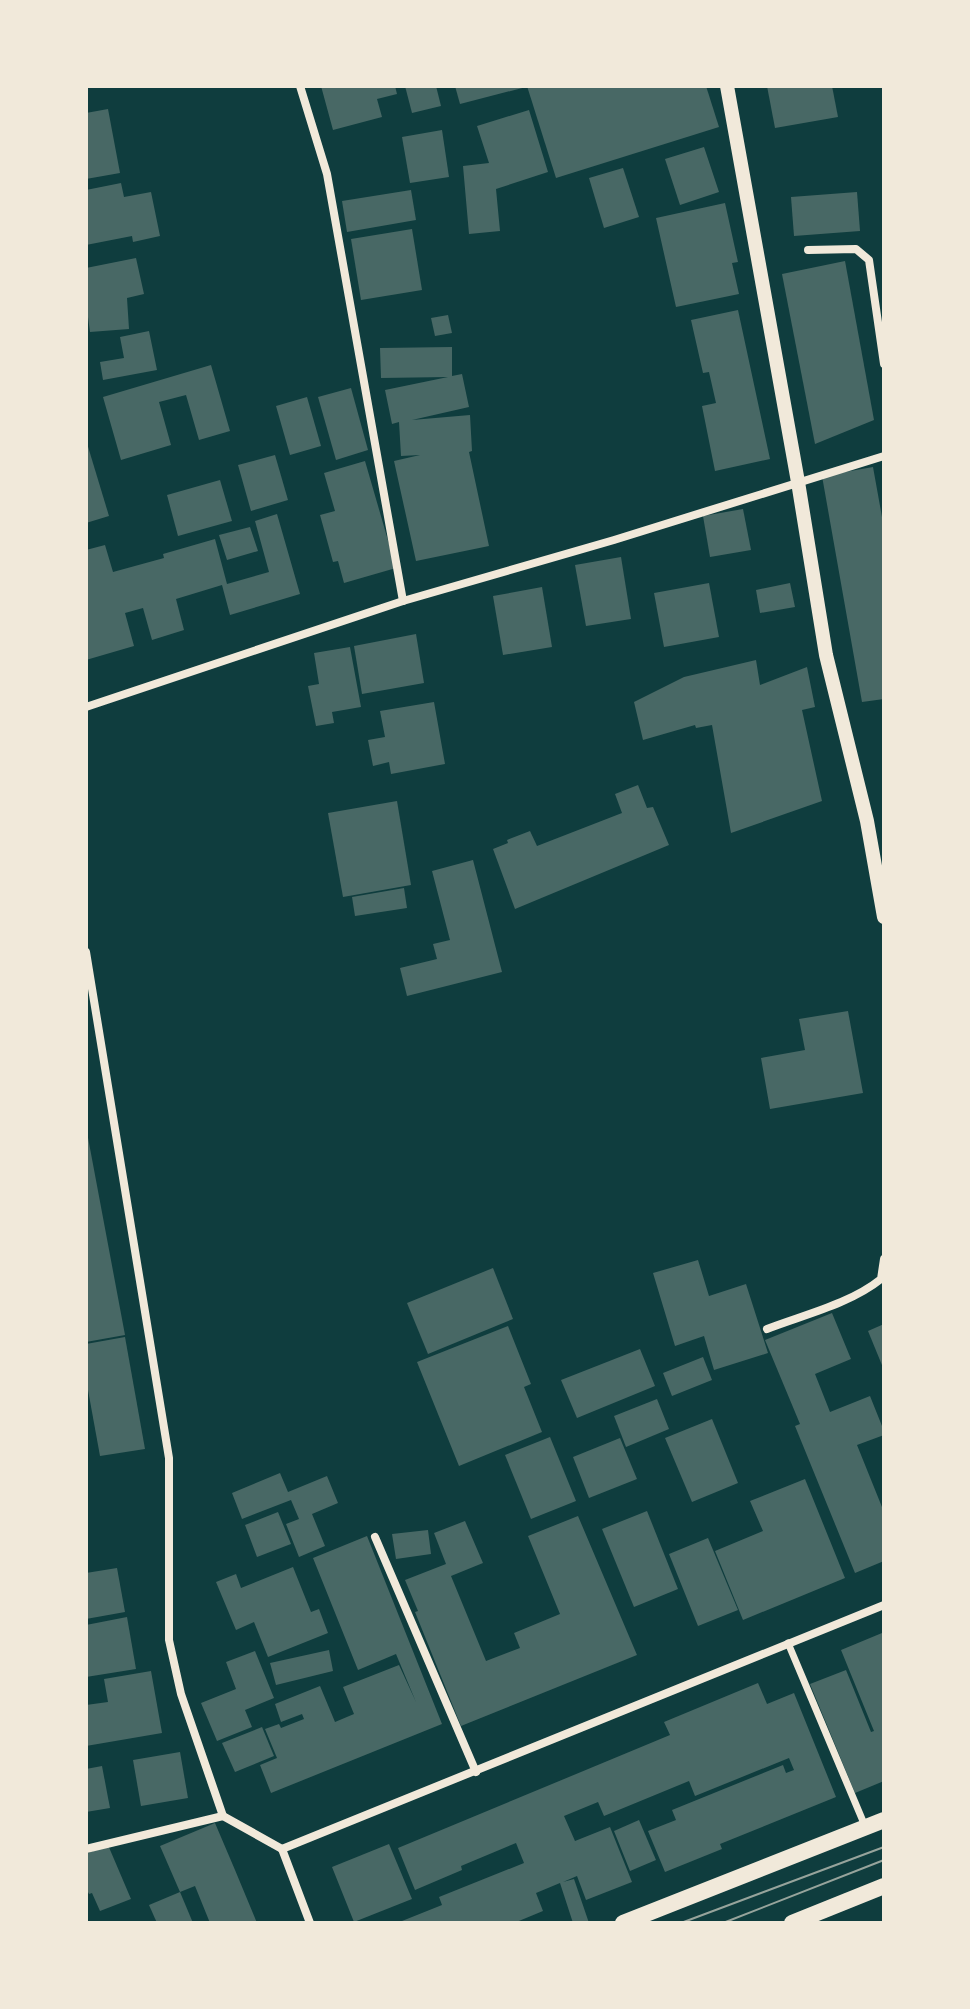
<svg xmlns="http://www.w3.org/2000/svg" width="970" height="2009" font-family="Raleway,sans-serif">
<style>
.building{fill:#486865}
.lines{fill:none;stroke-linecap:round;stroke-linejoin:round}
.pedestrian{stroke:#f1e9da;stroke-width:7}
.minor{stroke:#f1e9da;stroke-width:8}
.tertiary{stroke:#f1e9da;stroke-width:14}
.secondary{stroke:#f1e9da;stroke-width:16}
.tram{stroke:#97a49c;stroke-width:2}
</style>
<rect width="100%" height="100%" fill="#0f3d3e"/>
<!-- building -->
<g class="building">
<path d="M321,86H395L397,94L377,99L382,117L333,130Z"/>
<path d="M405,86H436L441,106L412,113Z"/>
<path d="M455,86H526V87L460,104Z"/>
<path d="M527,86H706L719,127L556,178Z"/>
<path d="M767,86H832L838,117L775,128Z"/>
<path d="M108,109L120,173L86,179V113Z"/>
<path d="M529,110L548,172L496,189L500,231L469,234L463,166L489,163L477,126Z"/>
<path d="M442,130L449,177L410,183L402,137Z"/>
<path d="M704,147L719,192L680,205L665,159Z"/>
<path d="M623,168L639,217L604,228L589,178Z"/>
<path d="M121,183L124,197L151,192L160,236L133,242L132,236L86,245V190Z"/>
<path d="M411,190L416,220L347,232L342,201Z"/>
<path d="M857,192L860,231L794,236L791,197Z"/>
<path d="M725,203L738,262L732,263L739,294L676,307L656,218Z"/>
<path d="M412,229L422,290L361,300L351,239Z"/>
<path d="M136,258L144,294L127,298L129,329L90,332L86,302V268Z"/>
<path d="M845,261L874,420L815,444L782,274Z"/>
<path d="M738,310L770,459L715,471L702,406L716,403L709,372L703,373L691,320Z"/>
<path d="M448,315L452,333L435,336L431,318Z"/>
<path d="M149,331L157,370L103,380L100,362L124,358L120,337Z"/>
<path d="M452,347V376L462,374L469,407L412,420L470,415L472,451L469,452L489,546L416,561L394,461L420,455L401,456L399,422L392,424L385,390L448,377L381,378L380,348Z"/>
<path d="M211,365L230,431L199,440L186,395L159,402L171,445L121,460L103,397Z"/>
<path d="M351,388L368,450L336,460L318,397Z"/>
<path d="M307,397L321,446L290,455L276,406Z"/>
<path d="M86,440L109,516L86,523Z"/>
<path d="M275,455L288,500L251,511L238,465Z"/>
<path d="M365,461L396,568L344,583L338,561L333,562L320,515L335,511L324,473Z"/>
<path d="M873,467L882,517L884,516V699L862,702L822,476Z"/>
<path d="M220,480L232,521L178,536L167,495Z"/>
<path d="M743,509L751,550L710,557L703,516Z"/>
<path d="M277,514L300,594L230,615L222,585L176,599L184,630L152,640L143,608L125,613L134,646L86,660V550L105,545L113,572L164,558L163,554L215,539L227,584L269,572L255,521Z"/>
<path d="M250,527L258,551L227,560L219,535Z"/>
<path d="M621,557L631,619L586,626L575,565Z"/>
<path d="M709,583L719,637L664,647L654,593Z"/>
<path d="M790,583L795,607L760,613L756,590Z"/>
<path d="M542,587L552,647L503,655L493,596Z"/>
<path d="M416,634L424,683L362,694L354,646Z"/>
<path d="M350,647L361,707L332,712L334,723L316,726L308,686L319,684L314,653Z"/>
<path d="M756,660L760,685L807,667L815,707L802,710L822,801L731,833L712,725L696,728L695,725L643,740L634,702L684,677Z"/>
<path d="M434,702L445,764L391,774L389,762L373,766L368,740L385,737L380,711Z"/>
<path d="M638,785L647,808L653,807L669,845L515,909L493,849L508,843L507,840L530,831L537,846L622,813L615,794Z"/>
<path d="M397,801L411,885L343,897L328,813Z"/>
<path d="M473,860L502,972L407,996L400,968L437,959L433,944L450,940L432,871Z"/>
<path d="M404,888L407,908L355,916L352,897Z"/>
<path d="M848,1011L863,1093L770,1109L761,1058L805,1050L799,1019Z"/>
<path d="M86,1127L125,1335L86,1342Z"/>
<path d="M698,1260L709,1296L746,1284L768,1353L714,1370L704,1336L675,1346L653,1273Z"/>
<path d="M493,1268L513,1319L428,1354L407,1303Z"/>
<path d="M832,1313L851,1359L815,1374L830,1412L870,1396L884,1431V1435L857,1445L884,1512V1561L855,1573L795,1426L800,1424L765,1340Z"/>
<path d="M884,1324V1370L868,1331Z"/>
<path d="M508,1326L531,1384L524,1387L542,1432L459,1466L417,1362Z"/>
<path d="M125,1337L145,1449L100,1456L86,1379V1344Z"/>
<path d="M640,1349L655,1386L577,1418L561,1380Z"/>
<path d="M703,1357L712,1380L672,1396L663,1373Z"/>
<path d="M657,1399L669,1429L626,1447L614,1416Z"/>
<path d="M712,1419L738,1483L692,1502L665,1438Z"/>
<path d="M550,1437L576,1501L531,1519L505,1455Z"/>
<path d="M620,1438L637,1479L589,1498L573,1457Z"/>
<path d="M280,1473L288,1492L327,1476L338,1503L312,1514L325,1546L299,1557L286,1524L299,1519L291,1500L242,1519L232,1493Z"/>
<path d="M805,1479L845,1578L743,1620L715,1551L763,1531L750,1501Z"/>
<path d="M647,1511L678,1589L634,1607L602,1529Z"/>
<path d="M278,1512L291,1544L257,1557L245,1525Z"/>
<path d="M578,1516L637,1655L461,1726L415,1612L418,1611L405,1580L446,1564L434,1533L465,1521L483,1563L451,1576L486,1661L520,1648L514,1633L560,1614L528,1536Z"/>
<path d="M428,1530L431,1554L396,1559L392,1534Z"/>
<path d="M367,1536L442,1724L271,1793L260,1765L277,1758L265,1729L279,1724L281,1728L304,1719L302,1714L281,1722L275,1704L320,1686L335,1722L354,1714L343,1687L399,1665L416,1702L396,1654L358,1670L313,1558Z"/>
<path d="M708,1538L738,1610L698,1626L669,1554Z"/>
<path d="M293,1567L311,1612L319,1609L328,1633L268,1657L254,1622L236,1630L216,1582L236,1574L241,1588Z"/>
<path d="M117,1568L125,1612L86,1619V1573Z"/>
<path d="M127,1617L136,1669L86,1677V1625Z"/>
<path d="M882,1633L884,1781L855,1793L810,1684L846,1670L871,1732L874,1731L841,1650Z"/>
<path d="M329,1650L333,1671L276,1685L270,1663Z"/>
<path d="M255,1651L274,1698L245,1710L252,1727L217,1741L201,1703L236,1689L226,1662Z"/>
<path d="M151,1671L162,1733L86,1746V1705L108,1702L104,1679Z"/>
<path d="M758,1683L767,1704L794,1693L836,1797L720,1844L722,1849L665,1872L648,1831L676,1820L672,1810L783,1765L786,1773L794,1770L789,1758L695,1796L689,1781L604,1816L598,1802L564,1816L575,1841L610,1827L632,1882L586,1900L577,1876L563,1882L574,1879L589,1923H573L560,1883L536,1893L543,1911L514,1923H397L442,1905L439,1897L524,1863L516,1843L461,1866L462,1870L415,1890L398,1848L670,1735L664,1722Z"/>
<path d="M262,1727L274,1756L235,1772L222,1743Z"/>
<path d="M180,1752L188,1798L141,1806L133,1760Z"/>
<path d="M102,1766L110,1808L86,1812V1769Z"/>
<path d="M639,1820L656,1860L630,1871L614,1831Z"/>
<path d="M215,1823L235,1870L257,1923H210L195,1886L180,1892L160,1846Z"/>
<path d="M389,1844L412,1899L354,1922L332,1867Z"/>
<path d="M108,1845L131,1899L100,1911L92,1893L89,1894L86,1888V1854Z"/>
<path d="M180,1892L193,1923H157L149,1905Z"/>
</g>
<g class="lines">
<!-- pedestrian -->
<path class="pedestrian" d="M788,1643L865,1826"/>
<!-- minor -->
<g class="minor">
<path d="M300,86L327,174L403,601"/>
<path d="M808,250L856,249L869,260L884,364"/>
<path d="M86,707L403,601L614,540L884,456"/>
<path d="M86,952L169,1458V1640L181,1694L223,1816L282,1849"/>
<path d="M767,1329C803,1315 850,1304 881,1279L884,1259"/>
<path d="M375,1537L476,1772"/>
<path d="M86,1849L223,1816"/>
<path d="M310,1923L282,1849L884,1605"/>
</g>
<!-- tertiary -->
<path class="tertiary" d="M727,86L798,482L826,655L867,821L884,917"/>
<!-- secondary -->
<g class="secondary">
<path d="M623,1923L884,1820"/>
<path d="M792,1923L884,1886"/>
</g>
<!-- tram -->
<g class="tram">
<path d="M681,1923L884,1847"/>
<path d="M723,1923L884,1860"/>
</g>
</g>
<!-- border -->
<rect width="970" height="2009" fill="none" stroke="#f1e9da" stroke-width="176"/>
</svg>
